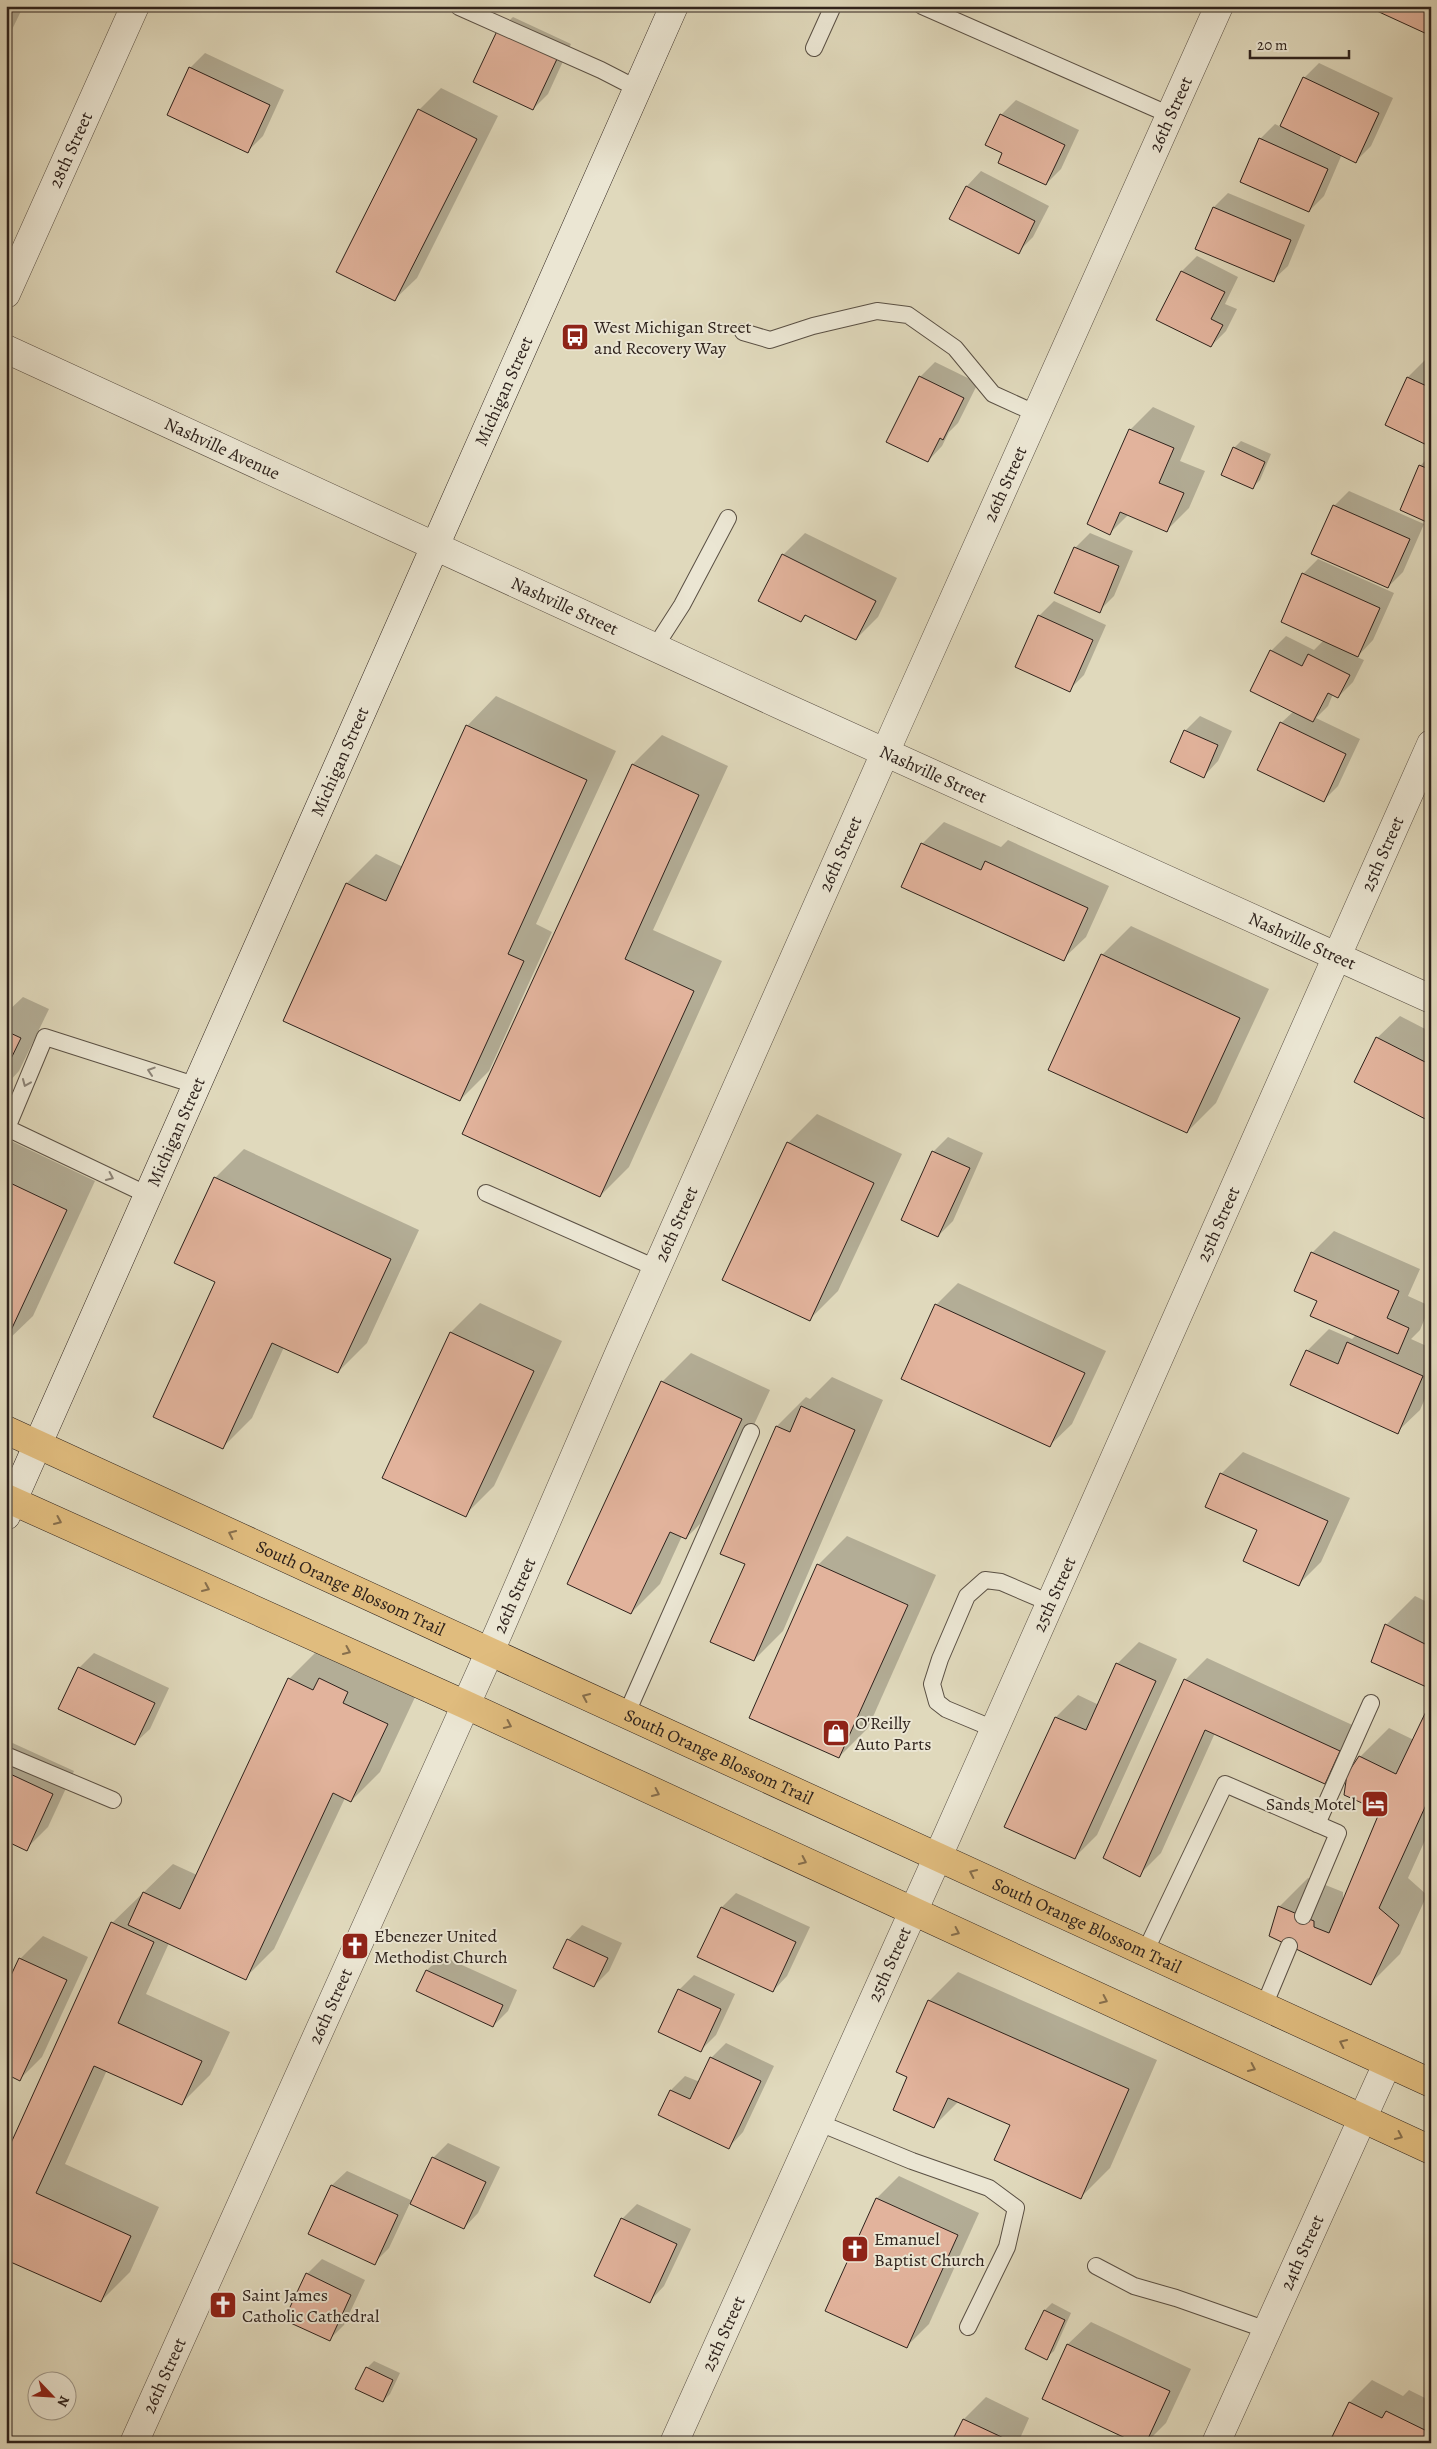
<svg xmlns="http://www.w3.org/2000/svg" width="1437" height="2449" font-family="Alegreya,serif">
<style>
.shadow{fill:#0003}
.building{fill:#e2b39c;stroke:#2e221c}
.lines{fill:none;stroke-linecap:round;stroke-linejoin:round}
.lane-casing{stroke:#5a5044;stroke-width:18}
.street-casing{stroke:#5a5044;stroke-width:29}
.secondary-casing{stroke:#2e221c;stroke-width:29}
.primary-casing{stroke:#2e221c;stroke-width:29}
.lane{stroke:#ebe6d3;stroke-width:16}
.street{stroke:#ebe6d3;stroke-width:28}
.secondary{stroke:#ebe6d3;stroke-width:28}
.primary{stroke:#e0bc7e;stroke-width:28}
.oneway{stroke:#8c8478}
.oneway2{stroke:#876f4d}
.labels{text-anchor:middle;stroke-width:4;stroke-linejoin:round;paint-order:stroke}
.street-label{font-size:18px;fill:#2e221c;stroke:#ebe6d3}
.poi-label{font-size:18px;fill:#2e221c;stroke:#ebe6d3;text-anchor:start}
</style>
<rect width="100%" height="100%" fill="#e0d9bc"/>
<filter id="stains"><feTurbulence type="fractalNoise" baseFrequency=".004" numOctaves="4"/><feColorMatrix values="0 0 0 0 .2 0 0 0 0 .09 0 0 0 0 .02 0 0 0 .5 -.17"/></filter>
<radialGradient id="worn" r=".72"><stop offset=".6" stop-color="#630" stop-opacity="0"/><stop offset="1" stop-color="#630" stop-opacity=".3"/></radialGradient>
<!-- shadow -->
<g class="shadow">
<path d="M6,6L22,9L6,42Z"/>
<path d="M513,17L571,44L548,94L533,109L498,31Z"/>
<path d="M205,53L284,90L263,136L248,151L190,68Z"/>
<path d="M1319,63L1393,98L1371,146L1356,161L1342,154L1324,196L1309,211L1260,139L1275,124L1281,127L1304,78Z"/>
<path d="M441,88L498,116L417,278L394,300L419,110Z"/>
<path d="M1016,100L1079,130L1061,169L1046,184L1001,115Z"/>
<path d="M981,171L1049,206L1033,237L1018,252L950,219L967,186Z"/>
<path d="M1228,193L1305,225L1288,266L1273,280L1214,207Z"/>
<path d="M1197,256L1238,277L1225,304L1237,309L1226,331L1211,346L1158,320L1182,271Z"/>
<path d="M1430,355H1431V445L1386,424L1408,377Z"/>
<path d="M935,362L978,383L958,423L949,432L942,446L928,461L920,377Z"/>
<path d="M1153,407L1195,426L1180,461L1205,471L1189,508L1167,530L1129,514L1110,533L1089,524L1130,430Z"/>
<path d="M1241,441L1271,454L1260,480L1253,487L1234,448Z"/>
<path d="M1431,455V523L1420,466Z"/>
<path d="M1349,491L1424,524L1403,572L1388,587L1334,506Z"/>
<path d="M805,533L897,578L878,617L856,639L807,614L801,621L783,555Z"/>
<path d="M1090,533L1133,551L1114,596L1099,611L1075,548Z"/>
<path d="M1318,559L1394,593L1373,640L1357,657L1364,660L1353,682L1338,697L1333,694L1328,706L1316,718L1360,739L1338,786L1323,801L1281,723L1294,711L1271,651L1286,636L1314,650L1324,640L1303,574Z"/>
<path d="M1054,601L1106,625L1084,675L1069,690L1039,616Z"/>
<path d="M496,696L616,751L536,924L552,932L489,1071L460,1100L347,883L376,854L403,867L467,726Z"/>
<path d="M1200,716L1232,731L1218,761L1204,776L1185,731Z"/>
<path d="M662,735L728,766L653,930L722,961L629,1167L600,1196L633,764Z"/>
<path d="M944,822L1001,847L1008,840L1109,886L1086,937L1063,959L922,844Z"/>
<path d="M1131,926L1269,989L1216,1103L1187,1132L1102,955Z"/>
<path d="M23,997L49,1009L19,1071L6,1085V1013Z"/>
<path d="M1400,1016L1431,1032V1120L1377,1038Z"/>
<path d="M817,1114L902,1154L838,1291L809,1320L788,1143Z"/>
<path d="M948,1137L983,1153L953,1221L938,1236L933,1152Z"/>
<path d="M9,1140L95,1181L33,1316L6,1342V1143Z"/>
<path d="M244,1149L419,1230L367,1343L338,1372L284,1347L252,1418L223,1447L215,1178Z"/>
<path d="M1334,1231L1420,1269L1408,1296L1430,1306L1420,1330L1411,1339L1431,1348V1385L1420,1410L1397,1432L1307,1351L1329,1329L1352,1339L1356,1335L1319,1301L1312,1253Z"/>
<path d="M958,1283L1106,1351L1072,1424L1049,1446L936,1305Z"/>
<path d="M480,1303L562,1341L494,1486L465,1515L384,1477L451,1332Z"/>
<path d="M691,1353L770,1390L715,1509L686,1538L682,1536L660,1584L631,1613L662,1382Z"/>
<path d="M832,1377L883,1400L783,1631L754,1660L746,1563L722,1553L777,1426L806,1397L810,1399Z"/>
<path d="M1243,1452L1350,1498L1321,1562L1299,1584L1258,1530L1221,1474Z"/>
<path d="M847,1536L936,1575L868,1728L839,1757L818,1565Z"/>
<path d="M1415,1596L1431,1604V1688L1386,1625Z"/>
<path d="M1139,1642L1177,1659L1097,1835L1075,1857L1006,1826L1056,1717L1078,1695L1099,1705L1117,1664Z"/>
<path d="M318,1650L416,1695L380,1772L351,1801L345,1798L274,1949L245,1978L169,1943L146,1994L230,2032L210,2075L181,2104L107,2070L65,2164L159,2207L130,2272L101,2301L6,2258L112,1923L173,1864L197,1875L289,1679Z"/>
<path d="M94,1653L169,1688L150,1729L135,1743L79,1668Z"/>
<path d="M1207,1658L1361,1729L1346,1761L1324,1783L1215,1733L1161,1853L1139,1875L1185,1680Z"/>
<path d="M1431,1704V1827L1408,1878L1427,1895L1400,1954L1371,1983L1279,1907L1308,1878L1343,1892V1902L1382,1810L1360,1757L1389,1728L1414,1740Z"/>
<path d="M6,1740L74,1771L48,1827L26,1849L6,1840Z"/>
<path d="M736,1893L810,1927L787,1976L773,1991L722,1907Z"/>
<path d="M582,1925L622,1943L609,1971L594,1986L568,1940Z"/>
<path d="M43,1936L88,1957L42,2057L20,2079L6,1989L21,1958Z"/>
<path d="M442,1956L517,1990L508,2011L493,2026L417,1991L427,1970Z"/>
<path d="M958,1972L1157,2060L1110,2168L1081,2197L1012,2124L959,2101L933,2127L929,2001Z"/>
<path d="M694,1975L735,1994L716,2035L701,2050L679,1990Z"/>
<path d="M726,2043L774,2066L743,2132L729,2147L671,2090L685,2076L700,2082L711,2058Z"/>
<path d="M448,2143L500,2167L478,2213L464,2228L410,2203L389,2248L374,2263L310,2233L332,2185L347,2171L413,2201L433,2158Z"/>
<path d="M899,2176L979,2213L929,2324L907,2346L827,2310L877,2198Z"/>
<path d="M637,2204L691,2229L664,2286L650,2301L622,2219Z"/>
<path d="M322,2259L365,2280L344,2325L329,2340L307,2274Z"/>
<path d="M1052,2303L1071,2313L1054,2351L1046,2358L1045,2310Z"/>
<path d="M1091,2322L1191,2369L1166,2423L1146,2443L1043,2398L1068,2344Z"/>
<path d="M374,2361L400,2373L390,2394L383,2401L367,2368Z"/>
<path d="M1372,2380L1403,2396L1409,2390L1431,2401V2443H1330L1350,2402Z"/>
<path d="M986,2397L1029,2418L1018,2443H953L964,2419Z"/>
</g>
<!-- building -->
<g class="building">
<path d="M1366,6H1431V27L1427,34Z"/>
<path d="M497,31L557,59L533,110L473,82Z"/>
<path d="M189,67L270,105L248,153L167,115Z"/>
<path d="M1303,77L1379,113L1356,163L1280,126Z"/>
<path d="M418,109L477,139L395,301L336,272Z"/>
<path d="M1000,114L1065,145L1046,185L998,163L1002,153L985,145Z"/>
<path d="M1259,138L1328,169L1309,212L1240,182Z"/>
<path d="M966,186L1035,221L1019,254L949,219Z"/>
<path d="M1213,207L1291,240L1274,282L1195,249Z"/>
<path d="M1181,271L1225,292L1211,319L1223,325L1211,347L1156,320Z"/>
<path d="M919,376L964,398L943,440L940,438L928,462L886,442Z"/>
<path d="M1407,377L1431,388V447L1385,425Z"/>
<path d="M1129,429L1174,448L1159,483L1184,493L1167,532L1120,512L1110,535L1087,524Z"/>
<path d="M1233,447L1265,462L1253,489L1221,475Z"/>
<path d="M1419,465L1431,470V524L1400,510Z"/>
<path d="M1333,505L1410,539L1388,588L1311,554Z"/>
<path d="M1074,547L1119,566L1100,613L1054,593Z"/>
<path d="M782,554L876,601L856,640L805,615L801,622L758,601Z"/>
<path d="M1302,573L1380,608L1358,657L1281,622Z"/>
<path d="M1038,615L1093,640L1070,692L1015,667Z"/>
<path d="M1270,650L1302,666L1308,654L1350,675L1338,698L1328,693L1313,722L1250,691Z"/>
<path d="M1280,722L1346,754L1324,802L1257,770Z"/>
<path d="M466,725L587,780L508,954L524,961L460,1101L283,1021L346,883L386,901Z"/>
<path d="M1184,730L1218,745L1204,778L1170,762Z"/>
<path d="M632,764L699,795L625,959L694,991L600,1197L462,1134Z"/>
<path d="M921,843L981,870L985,861L1088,908L1064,961L901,887Z"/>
<path d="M1101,954L1240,1018L1187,1133L1048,1070Z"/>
<path d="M6,1031L21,1038L6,1069Z"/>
<path d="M1376,1037L1431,1065V1122L1354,1082Z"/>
<path d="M787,1142L874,1183L810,1321L722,1280Z"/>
<path d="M932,1151L970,1168L938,1237L901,1220Z"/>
<path d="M214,1177L391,1259L338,1373L272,1343L223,1449L153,1417L215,1282L174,1263Z"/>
<path d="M6,1181L67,1210L6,1341Z"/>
<path d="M1311,1252L1399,1291L1387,1318L1409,1328L1398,1354L1310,1316L1317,1301L1294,1291Z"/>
<path d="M935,1304L1085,1373L1050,1447L901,1379Z"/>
<path d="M450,1332L534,1371L466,1517L382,1478Z"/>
<path d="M1347,1342L1423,1376L1398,1434L1290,1385L1306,1350L1338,1364Z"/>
<path d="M661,1381L742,1419L686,1539L670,1532L631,1614L567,1584Z"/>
<path d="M801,1406L855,1430L754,1661L710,1642L745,1564L720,1554L776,1426L790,1432Z"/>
<path d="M1220,1473L1328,1521L1299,1586L1243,1561L1257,1530L1205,1507Z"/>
<path d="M817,1564L908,1605L839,1758L749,1718Z"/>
<path d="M1385,1624L1431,1647V1689L1371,1662Z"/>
<path d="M1116,1663L1156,1681L1075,1859L1004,1827L1055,1717L1086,1730Z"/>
<path d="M78,1667L155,1703L135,1745L58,1709Z"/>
<path d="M288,1678L313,1690L319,1678L348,1692L343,1703L388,1724L351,1802L333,1793L246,1980L128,1925L143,1892L180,1909Z"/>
<path d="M1184,1679L1340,1751L1325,1784L1205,1730L1140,1877L1103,1858Z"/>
<path d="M1431,1701V1794L1379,1908L1399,1925L1371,1985L1269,1936L1278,1906L1314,1921V1927L1329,1933L1380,1811L1344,1795L1347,1774L1359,1756L1396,1774Z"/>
<path d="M6,1772L53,1794L27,1851L6,1841Z"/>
<path d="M721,1907L796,1942L773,1992L697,1957Z"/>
<path d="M111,1922L154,1942L118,2023L202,2061L182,2105L94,2066L36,2193L131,2236L101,2302L6,2260V2154Z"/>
<path d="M567,1939L608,1958L594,1987L553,1968Z"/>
<path d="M19,1958L67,1980L20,2081L6,2074V1986Z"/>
<path d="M426,1970L503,2005L493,2027L416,1991Z"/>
<path d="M678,1989L721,2009L701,2052L658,2032Z"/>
<path d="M928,2000L1129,2089L1081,2199L994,2160L1010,2125L948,2098L934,2128L893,2110L907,2077L896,2072Z"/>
<path d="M710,2057L761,2081L729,2149L658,2115L670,2090L690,2099Z"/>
<path d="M432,2157L486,2182L464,2229L410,2204Z"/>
<path d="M331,2185L398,2215L375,2265L308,2234Z"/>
<path d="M876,2198L958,2235L907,2348L825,2311Z"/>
<path d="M621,2218L677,2244L650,2303L594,2276Z"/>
<path d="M306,2273L351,2295L330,2341L284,2320Z"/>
<path d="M1044,2310L1065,2320L1047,2360L1025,2349Z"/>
<path d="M1067,2344L1170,2391L1146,2443H1136L1042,2399Z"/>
<path d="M366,2367L393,2380L383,2402L355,2389Z"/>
<path d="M1349,2402L1382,2418L1386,2411L1431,2433V2443H1329Z"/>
<path d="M963,2419L1008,2440L1007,2443H951Z"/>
</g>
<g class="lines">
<!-- lane casing -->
<g class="lane-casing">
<g id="lane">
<path d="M922,6L1170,115"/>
<path d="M459,7L601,70L638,89"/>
<path d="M814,48L833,6"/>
<path d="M743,332L770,340L813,326L877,311L908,315L955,348L993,394L1037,414"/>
<path d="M655,647L682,605L728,518"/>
<path d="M486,1193L656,1268"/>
<path d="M150,1196L7,1128L45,1037L198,1086"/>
<path d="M626,1715L751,1432"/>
<path d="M994,1729L946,1709L937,1702L932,1684L940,1659L967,1596L985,1580L1001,1582L1050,1603"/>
<path d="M6,1755L113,1800"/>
<path d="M1317,1824L1371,1703"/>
<path d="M1145,1952L1225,1784L1338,1833L1303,1916"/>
<path d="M1264,2006L1289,1946"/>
<path d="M817,2122L912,2161L989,2188L1016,2208L1007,2247L968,2327"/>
<path d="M1096,2266L1134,2286L1176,2298L1267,2330"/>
</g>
</g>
<!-- street casing -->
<g class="street-casing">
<g id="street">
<path id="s1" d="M6,294L135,6"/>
<path id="s2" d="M6,349L787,708L1431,999"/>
<path id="s3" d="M134,2443L499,1631L620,1351L896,728L1219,6"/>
<path id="s4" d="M674,2443L948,1834L1431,744"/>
<path id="s5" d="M1216,2443L1387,2064"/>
</g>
</g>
<!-- secondary casing -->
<g class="secondary-casing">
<g id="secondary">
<path id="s6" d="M6,1516L674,6"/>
</g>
</g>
<!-- primary casing -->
<g class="primary-casing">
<g id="primary">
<path id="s7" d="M6,1430L1431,2083"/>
<path d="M6,1498L464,1704L1431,2150"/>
</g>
</g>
<!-- lane -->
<use href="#lane" class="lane"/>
<!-- street -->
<use href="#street" class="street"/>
<!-- secondary -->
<use href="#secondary" class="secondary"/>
<!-- primary -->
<use href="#primary" class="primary"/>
</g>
<!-- one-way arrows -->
<defs><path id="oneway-chevron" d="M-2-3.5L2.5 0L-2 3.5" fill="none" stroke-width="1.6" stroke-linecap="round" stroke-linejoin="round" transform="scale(1.25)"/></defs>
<g class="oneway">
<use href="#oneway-chevron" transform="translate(151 1071) rotate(-162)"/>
<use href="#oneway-chevron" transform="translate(26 1083) rotate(113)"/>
<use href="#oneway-chevron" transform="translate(110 1177) rotate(25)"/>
</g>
<g class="oneway2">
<use href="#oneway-chevron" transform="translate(58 1521) rotate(24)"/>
<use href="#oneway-chevron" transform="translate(232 1534) rotate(-155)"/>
<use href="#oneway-chevron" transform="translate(206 1588) rotate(24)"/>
<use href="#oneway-chevron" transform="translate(347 1651) rotate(24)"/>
<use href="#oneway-chevron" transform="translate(586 1697) rotate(-156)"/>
<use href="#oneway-chevron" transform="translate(508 1725) rotate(25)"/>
<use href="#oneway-chevron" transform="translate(656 1793) rotate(25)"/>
<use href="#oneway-chevron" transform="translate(803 1861) rotate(25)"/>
<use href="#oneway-chevron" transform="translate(973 1873) rotate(-155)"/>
<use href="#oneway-chevron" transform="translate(956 1932) rotate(25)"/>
<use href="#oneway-chevron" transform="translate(1104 2000) rotate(25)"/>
<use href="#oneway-chevron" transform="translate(1343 2043) rotate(-155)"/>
<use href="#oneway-chevron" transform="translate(1252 2068) rotate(25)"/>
<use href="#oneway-chevron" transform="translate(1399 2136) rotate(25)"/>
</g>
<!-- icons -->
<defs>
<g id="bus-square" transform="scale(1.4375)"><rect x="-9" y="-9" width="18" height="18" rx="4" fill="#8f2418" stroke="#ebe6d3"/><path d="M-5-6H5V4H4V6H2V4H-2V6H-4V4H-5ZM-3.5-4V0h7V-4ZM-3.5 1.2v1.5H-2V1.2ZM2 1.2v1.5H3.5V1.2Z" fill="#fff"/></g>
<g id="shop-square" transform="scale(1.4375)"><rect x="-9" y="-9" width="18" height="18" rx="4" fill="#8f2418" stroke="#ebe6d3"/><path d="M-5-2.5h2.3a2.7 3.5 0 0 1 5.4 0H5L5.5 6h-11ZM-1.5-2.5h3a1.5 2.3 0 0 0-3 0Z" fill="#fff"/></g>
<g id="hotel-square" transform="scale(1.4375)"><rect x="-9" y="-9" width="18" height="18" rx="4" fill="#8f2418" stroke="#ebe6d3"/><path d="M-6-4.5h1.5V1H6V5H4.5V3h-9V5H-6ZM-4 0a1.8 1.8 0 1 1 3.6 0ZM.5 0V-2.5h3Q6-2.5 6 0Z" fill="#fff"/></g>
<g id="church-square" transform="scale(1.4375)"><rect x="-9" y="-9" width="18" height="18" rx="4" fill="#8f2418" stroke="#ebe6d3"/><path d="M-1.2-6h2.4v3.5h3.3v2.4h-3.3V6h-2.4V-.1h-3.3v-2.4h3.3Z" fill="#fff"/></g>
</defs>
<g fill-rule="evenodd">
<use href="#bus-square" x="575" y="337"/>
<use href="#shop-square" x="836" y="1733"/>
<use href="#hotel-square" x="1375" y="1804"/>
<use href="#church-square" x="355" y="1946"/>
<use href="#church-square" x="855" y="2249"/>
<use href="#church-square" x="223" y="2305"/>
</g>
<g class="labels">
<!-- street labels -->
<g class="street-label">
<text dy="6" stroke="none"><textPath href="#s3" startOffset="2549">26th Street</textPath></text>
<text dy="6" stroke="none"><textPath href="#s1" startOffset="158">28th Street</textPath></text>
<text dy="6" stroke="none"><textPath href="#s6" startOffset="1230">Michigan Street</textPath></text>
<text dy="6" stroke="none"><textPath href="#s2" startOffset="238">Nashville Avenue</textPath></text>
<text dy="6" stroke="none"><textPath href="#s3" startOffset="2144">26th Street</textPath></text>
<text dy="6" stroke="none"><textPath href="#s2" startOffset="615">Nashville Street</textPath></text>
<text dy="6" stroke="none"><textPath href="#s6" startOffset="825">Michigan Street</textPath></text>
<text dy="6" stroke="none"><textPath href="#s2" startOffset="1020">Nashville Street</textPath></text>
<text dy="6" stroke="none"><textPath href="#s3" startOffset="1739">26th Street</textPath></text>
<text dy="6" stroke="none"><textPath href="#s4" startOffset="1740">25th Street</textPath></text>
<text dy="6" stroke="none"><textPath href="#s2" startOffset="1425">Nashville Street</textPath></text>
<text dy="6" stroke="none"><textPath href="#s6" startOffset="420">Michigan Street</textPath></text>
<text dy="6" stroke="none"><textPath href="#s3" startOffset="1334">26th Street</textPath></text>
<text dy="6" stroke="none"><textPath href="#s4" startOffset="1335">25th Street</textPath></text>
<text dy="6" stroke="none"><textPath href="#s7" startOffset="379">South Orange Blossom Trail</textPath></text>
<text dy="6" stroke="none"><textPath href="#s4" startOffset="930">25th Street</textPath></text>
<text dy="6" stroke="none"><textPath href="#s3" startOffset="929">26th Street</textPath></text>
<text dy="6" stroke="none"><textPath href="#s7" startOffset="784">South Orange Blossom Trail</textPath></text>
<text dy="6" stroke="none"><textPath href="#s7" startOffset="1189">South Orange Blossom Trail</textPath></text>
<text dy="6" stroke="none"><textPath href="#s4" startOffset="525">25th Street</textPath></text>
<text dy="6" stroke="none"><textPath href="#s3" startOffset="479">26th Street</textPath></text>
<text dy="6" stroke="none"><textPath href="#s5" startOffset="209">24th Street</textPath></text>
<text dy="6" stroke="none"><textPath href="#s4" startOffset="120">25th Street</textPath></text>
<text dy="6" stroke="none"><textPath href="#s3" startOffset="74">26th Street</textPath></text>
</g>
<!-- poi labels -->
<g class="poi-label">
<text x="594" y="333">West Michigan Street<tspan x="594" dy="21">and Recovery Way</tspan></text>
<text x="855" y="1729">O'Reilly<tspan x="855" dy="21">Auto Parts</tspan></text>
<text x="1356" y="1810" text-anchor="end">Sands Motel</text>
<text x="374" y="1942">Ebenezer United<tspan x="374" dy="21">Methodist Church</tspan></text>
<text x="874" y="2245">Emanuel<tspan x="874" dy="21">Baptist Church</tspan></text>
<text x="242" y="2301">Saint James<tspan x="242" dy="21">Catholic Cathedral</tspan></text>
</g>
</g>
<!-- margin -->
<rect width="1437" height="2449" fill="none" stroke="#e0d9bc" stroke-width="25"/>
<rect x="8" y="8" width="1422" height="2434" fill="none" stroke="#2e221c" stroke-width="2.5"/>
<rect x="12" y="12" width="1412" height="2424" fill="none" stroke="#2e221c"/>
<!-- north arrow -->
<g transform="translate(52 2396) rotate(115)"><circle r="24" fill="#ebe6d3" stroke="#9f988a"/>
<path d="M0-4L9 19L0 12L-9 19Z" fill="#8f2418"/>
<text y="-8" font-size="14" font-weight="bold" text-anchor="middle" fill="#2e221c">N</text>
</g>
<!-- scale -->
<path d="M1250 50v8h99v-8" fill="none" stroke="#2e221c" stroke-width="2.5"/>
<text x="1257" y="50" font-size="15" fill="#2e221c" stroke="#ebe6d3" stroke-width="4" paint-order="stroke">20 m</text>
<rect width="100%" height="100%" filter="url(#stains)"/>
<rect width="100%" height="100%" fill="url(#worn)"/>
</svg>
